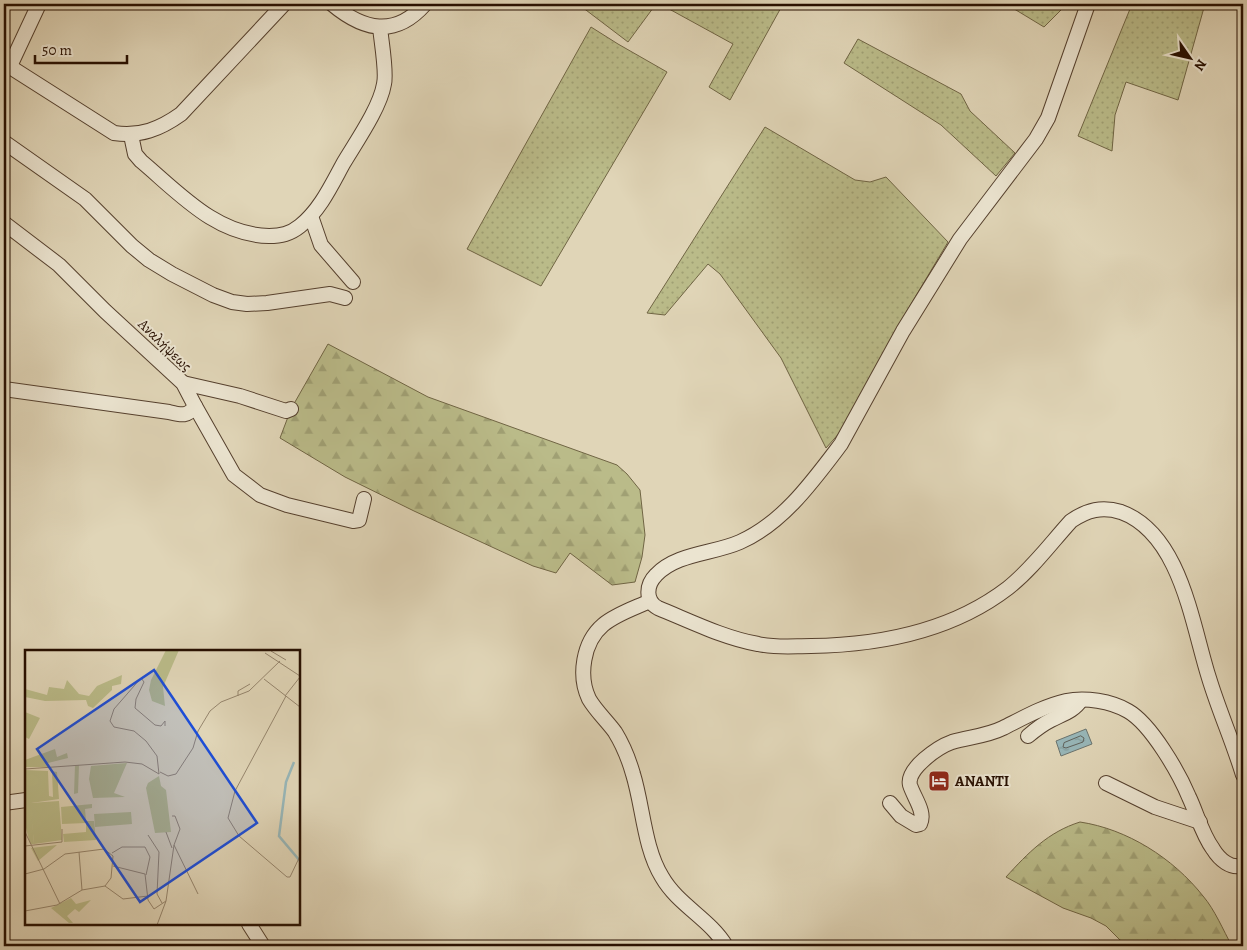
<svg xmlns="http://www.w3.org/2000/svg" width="1247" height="950" font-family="Alegreya,serif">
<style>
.green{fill:url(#green-dots);stroke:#706544}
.forest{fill:url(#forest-firs);stroke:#706544}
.water{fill:url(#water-ripples);stroke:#6a736e}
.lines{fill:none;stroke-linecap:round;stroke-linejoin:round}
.shore{stroke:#5f625c;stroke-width:1}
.minor-casing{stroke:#55402e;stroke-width:16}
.minor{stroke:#ebe4d0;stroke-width:14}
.labels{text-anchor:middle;stroke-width:4;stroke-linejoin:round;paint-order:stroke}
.street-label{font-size:15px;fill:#270f00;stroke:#ebe4d0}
.poi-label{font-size:15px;font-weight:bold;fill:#270f00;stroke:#ebe4d0;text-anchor:start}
.inset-river{fill:none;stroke:#97b6b8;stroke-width:2.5}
.inset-road{fill:none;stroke:#96866e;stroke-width:1}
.view{fill:#1d4ed8;fill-opacity:0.15;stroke:#1d4ed8;stroke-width:2.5}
.inset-edge{fill:none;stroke:#270f00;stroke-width:2.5}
</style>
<defs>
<pattern id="green-dots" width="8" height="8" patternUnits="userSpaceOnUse" patternTransform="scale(1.25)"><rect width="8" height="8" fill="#babb89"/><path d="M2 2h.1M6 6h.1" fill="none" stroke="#a0a074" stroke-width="1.8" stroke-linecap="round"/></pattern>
<pattern id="forest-firs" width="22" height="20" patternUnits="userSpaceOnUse" patternTransform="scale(1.25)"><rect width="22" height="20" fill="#babb89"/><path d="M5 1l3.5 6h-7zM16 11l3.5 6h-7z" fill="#a0a074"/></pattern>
<pattern id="water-ripples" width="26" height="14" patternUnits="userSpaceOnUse" patternTransform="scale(1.25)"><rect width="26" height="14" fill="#97b6b8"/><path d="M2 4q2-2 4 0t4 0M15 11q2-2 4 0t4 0" fill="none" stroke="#829b9c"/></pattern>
</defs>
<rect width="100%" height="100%" fill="#e0d5b7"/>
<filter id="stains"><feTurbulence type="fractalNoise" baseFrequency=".004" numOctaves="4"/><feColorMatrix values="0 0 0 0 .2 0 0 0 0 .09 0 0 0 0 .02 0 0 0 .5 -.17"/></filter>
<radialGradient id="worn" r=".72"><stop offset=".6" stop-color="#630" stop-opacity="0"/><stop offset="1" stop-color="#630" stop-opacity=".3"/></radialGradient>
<!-- green -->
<g class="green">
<path d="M578,4H656L628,42Z"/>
<path d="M660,4H783L730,100L709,87L733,44Z"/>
<path d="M1006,4H1066L1063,8L1044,27Z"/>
<path d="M1118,4H1205L1178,100L1126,82L1115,115L1112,151L1078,136L1130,9Z"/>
<path d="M591,27L618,44L667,72L541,286L467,249Z"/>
<path d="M858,39L961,94L970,111L1015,153L996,176L941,125L844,63Z"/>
<path d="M765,127L855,180L870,182L886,177L948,242L895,331L842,430L826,448L781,358L720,274L708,264L665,315L647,313Z"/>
</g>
<!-- forest -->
<g class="forest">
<path d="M328,344L428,397L617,465L627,474L640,490L645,535L642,557L635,582L612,585L570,553L556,573L533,566L414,511L345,477L280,438L291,409Z"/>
<path d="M1080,822C1127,829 1173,858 1203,896C1215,910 1223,930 1232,946H1126L1106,926L1091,918L1063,908L1006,877C1028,853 1048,832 1080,822Z"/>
</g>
<!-- water -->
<path class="water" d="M1086,729L1092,744L1061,756L1056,741Z"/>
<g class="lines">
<!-- shore -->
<path class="shore" d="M1081,736L1084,738L1083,742L1066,748L1063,747L1064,743Z"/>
<!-- minor casing -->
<g class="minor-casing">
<g id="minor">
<path d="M332,4C363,30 395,38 425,4"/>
<path d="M1088,4L1048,118L1036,139L960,239L903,331L841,444C813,481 783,523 740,542C713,554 677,553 656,575C646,585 645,601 658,608C690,621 724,638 758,644C776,648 793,646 811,646C881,645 952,631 1008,588C1032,569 1051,543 1071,521C1087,510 1102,506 1121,512C1181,534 1192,625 1209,678C1219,711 1233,742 1243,775"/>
<path d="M4,63L114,133C140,137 160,129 181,114L284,4"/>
<path d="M10,66L39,4"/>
<path d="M131,135L135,154L141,161C179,193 216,235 269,236C281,236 290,234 300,226C320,210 331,186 343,164C356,142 380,108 384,84C387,72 381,40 380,27"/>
<path d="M4,142L85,199L132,246L149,260L172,274L213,295L232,302L247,304L267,303L330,294L345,298"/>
<path d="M311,216L321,245L353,282"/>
<path d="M4,223L59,265L105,311L183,383L195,406C188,417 181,415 169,412L4,389"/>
<path d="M183,383L240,396L286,411L291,409"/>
<path d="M195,406L234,475L260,495L287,505L353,521L359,520L364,499"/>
<path d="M650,601C635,608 616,614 603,625C583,642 578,676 589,699C596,711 607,721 615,732C623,745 629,760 633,774C643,806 644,848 662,877C678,905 710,919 726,946"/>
<path d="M1028,736C1035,730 1043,724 1051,720C1063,714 1074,711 1081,700"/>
<path d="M1106,783L1155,807L1200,822"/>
<path d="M4,803L26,800"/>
<path d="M890,803L901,816L916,825L920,824C926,812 914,798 910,785C906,769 938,747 952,742C969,737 987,736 1003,728C1023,718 1044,706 1066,701C1085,697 1111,701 1128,711C1151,724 1179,773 1189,797C1197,814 1202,834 1213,849C1219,859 1231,870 1243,865"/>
<path d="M249,924L263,946"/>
</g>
</g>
<!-- minor -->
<use href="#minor" class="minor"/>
</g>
<!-- icons -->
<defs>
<g id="hotel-square" transform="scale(1.125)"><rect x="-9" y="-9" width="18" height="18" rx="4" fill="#8f2418" stroke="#ebe4d0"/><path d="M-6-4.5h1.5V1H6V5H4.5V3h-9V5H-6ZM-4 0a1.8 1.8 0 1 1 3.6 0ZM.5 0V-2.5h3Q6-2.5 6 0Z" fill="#fff"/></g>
</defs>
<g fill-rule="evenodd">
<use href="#hotel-square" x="939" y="781"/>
</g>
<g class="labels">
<!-- street labels -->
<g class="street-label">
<text transform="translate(165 345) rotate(44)" y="5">Αναλήψεως</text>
</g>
<!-- poi labels -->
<g class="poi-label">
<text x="955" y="786">ΑΝΑΝΤΙ</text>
</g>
</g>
<!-- overview -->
<g transform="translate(25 650)">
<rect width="275" height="275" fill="#e0d5b7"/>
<path d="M97,25L96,34L87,36V40L68,58L63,56L61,50L20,51L0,47V39L22,45L24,37L39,39L42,30L54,44L64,46L72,36ZM0,62L15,68L4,89L0,87ZM30,99L32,107L42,103L43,108L23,113L24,117H0V110ZM102,113L89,143L100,147L68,148L64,129L66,116ZM50,115H54L53,143L49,144ZM0,120L23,121L24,146L28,147L27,121L32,122L34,149L6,153L9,194H5L0,174ZM67,154V158L60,159L61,171H69L71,190L39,192L38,184L61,182V173L37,174L36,157ZM106,162L107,174L70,177L69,164ZM32,195L13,211L6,198ZM46,248L51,254L66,250L54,262L50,259L42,266L48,273H44L26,258Z" fill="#babb89"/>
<path d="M141,0H154L138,37L140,56L127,51L124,40L126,30ZM134,126L136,136L141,140L146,182L130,183L121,138L123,133Z" fill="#babb89"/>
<path d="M34,151L37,190L9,194L5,153Z" fill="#babb89"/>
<path class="inset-river" d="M269,112L261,132L254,186L275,211"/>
<path class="inset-road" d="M246,1L261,10M240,3L275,26M239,29L275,57M213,46V41L225,34M260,46L275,27M261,46L210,141L203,168L214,186L262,227H265L275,206M0,119L100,112L117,114L134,124L132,106L121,91L109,81L89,77L85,71L89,59L116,28L119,32L111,49L110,58L130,75L136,76L140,71V76M135,122L143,126L151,124L168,98L173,81L185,61L196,52L224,41L255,11M147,166H150L155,179L149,195M0,182L35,254M141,182L147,198M123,185L134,202L132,244L137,253M0,196L37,192V179M54,202L57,240M87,203L97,197H120L125,207L121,225M88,216L120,224L123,250L129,259L141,251M0,224L19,219L40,204L79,199L88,206L86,228L80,236L57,240L32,255L0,261M80,236L98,249L123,246M132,275L141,251L149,195L173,244"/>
<path class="view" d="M129,20L232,173L115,252L12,99Z"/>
<rect width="275" height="275" class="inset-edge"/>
</g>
<!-- margin -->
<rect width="1247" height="950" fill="none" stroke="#e0d5b7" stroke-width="20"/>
<rect x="5" y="5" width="1237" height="940" fill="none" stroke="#270f00" stroke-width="2.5"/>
<rect x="10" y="10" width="1227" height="930" fill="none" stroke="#270f00"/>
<!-- north arrow -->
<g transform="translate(1190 58) rotate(124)" stroke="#ebe4d0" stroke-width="4" paint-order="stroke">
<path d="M0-4L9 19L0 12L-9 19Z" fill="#270f00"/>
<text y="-8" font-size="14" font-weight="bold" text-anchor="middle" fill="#270f00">N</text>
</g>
<!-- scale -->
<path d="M35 55v8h92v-8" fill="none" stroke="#270f00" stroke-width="2.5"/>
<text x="42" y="55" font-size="15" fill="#270f00" stroke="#ebe4d0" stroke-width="4" paint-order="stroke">50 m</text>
<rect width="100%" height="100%" filter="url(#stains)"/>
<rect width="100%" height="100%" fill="url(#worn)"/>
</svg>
